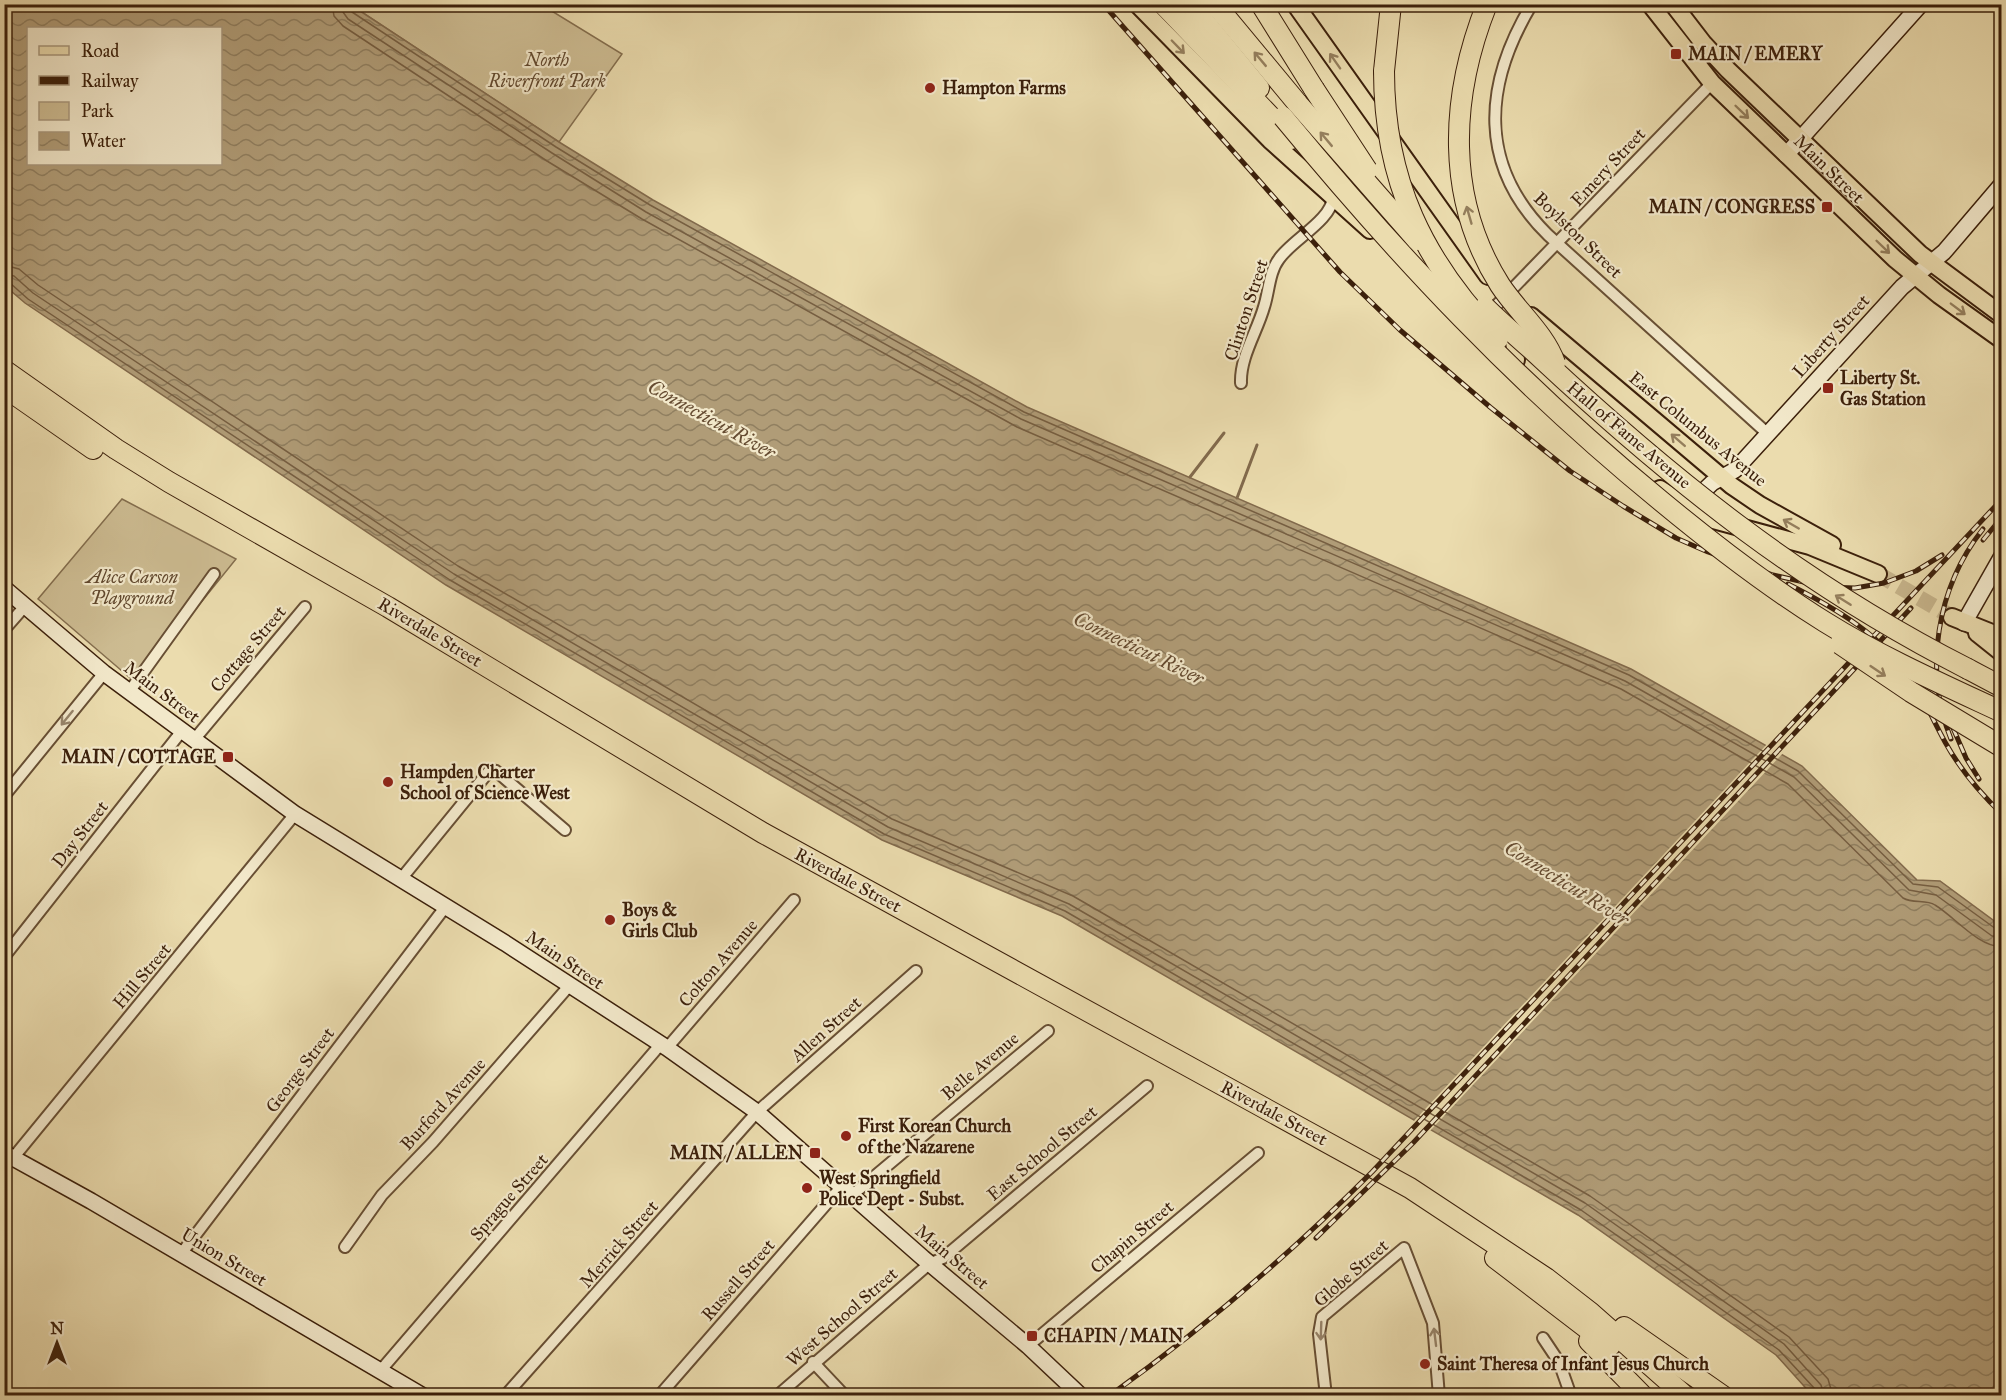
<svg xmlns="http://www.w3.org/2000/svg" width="2006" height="1400" font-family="'IM FELL Great Primer',serif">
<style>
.park{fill:#cdbc92;stroke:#846e4e;stroke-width:1.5}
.water{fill:url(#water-waves);stroke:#826a4c;stroke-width:1.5;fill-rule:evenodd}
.pier{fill:#ebdcae}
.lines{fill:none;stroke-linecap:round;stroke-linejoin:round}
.shore{stroke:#765e41;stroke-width:1.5}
.stream{stroke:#826a4c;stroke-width:3}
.primary-tunnel{stroke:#c8b68d;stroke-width:16;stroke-dasharray:16 8;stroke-linecap:butt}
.street-casing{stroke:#684f34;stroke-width:14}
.secondary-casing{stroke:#3c200b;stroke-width:18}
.primary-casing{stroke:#3c200b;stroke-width:20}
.highway-casing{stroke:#3c200b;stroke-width:22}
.street{stroke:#f2e8ca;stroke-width:10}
.secondary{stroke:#f2e8ca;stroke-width:15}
.primary{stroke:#ebdcae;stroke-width:16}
.highway{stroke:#ebdcae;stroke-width:20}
.rail-casing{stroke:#3c200b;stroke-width:5}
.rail{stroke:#f2e8ca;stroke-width:3;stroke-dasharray:9;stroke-linecap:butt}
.highway-bridge-casing{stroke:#3c200b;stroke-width:22;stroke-linecap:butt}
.highway-bridge{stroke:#ebdcae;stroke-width:20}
.oneway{stroke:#947e5c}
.oneway2{stroke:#97846a}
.poi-dot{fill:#8f2418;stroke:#f2e8ca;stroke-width:2}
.labels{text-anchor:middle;stroke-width:4.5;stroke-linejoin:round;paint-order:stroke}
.poi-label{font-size:18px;font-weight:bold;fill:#3c200b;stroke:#f2e8ca;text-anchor:start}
.park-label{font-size:18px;font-style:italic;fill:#60472d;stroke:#f2e8ca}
.street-label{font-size:18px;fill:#3c200b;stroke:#f2e8ca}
.water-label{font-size:20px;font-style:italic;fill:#654b31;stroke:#f2e8ca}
</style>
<defs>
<pattern id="water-waves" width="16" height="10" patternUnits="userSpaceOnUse" patternTransform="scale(1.5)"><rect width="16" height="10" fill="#b09c77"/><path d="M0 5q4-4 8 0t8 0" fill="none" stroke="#907f60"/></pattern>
</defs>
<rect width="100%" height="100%" fill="#ebdcae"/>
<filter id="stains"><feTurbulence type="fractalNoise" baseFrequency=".00333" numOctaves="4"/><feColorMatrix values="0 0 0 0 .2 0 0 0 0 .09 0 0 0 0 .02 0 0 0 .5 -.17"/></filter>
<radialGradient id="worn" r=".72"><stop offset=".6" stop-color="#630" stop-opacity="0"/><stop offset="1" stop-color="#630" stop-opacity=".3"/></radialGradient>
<!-- park -->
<g class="park">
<path d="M351,5H542L622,54L559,142Z"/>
<path d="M122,499L236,559L136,683L38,599Z"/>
</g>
<!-- water -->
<path class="water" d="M5,5H351L559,142L653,200L1027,407L1631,669L1802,766L1917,880L1940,881L2001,926V1395H1812L1776,1355L1578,1215L1062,916L882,840L446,585L25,303L5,286ZM28,28H220V164H28Z"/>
<!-- pier -->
<path class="pier" d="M1768,743L1784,752L1429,1132L1413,1122Z"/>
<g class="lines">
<!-- shore -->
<g class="shore">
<path d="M332,4L334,16L343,26L547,161L642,219L1017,427L1621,689L1788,784L1903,898C1913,904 1926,899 1935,905C1955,917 1977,946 2002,947"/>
<path d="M341,4L343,12L348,19L552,153L646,212L1021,419L1625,681L1794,777L1909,890L1936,895L1992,936L2002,938"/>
<path d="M349,4L352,12L556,147L650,205L1024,412L1629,675L1798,771L1913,884L1938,887L1996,929L2002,931"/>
<path d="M4,265L19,269L38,285L458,566L892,819L1073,896L1590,1196L1789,1337L1828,1379L1833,1396"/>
<path d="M4,274L14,276L33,293L454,574L888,827L1069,904L1585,1203L1784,1344L1821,1385L1824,1396"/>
<path d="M4,282L10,283L28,299L450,580L884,834L1065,911L1581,1210L1779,1350L1815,1389L1816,1396"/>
</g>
<!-- stream -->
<g class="stream">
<path d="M1190,477L1224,433"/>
<path d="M1237,498L1257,445"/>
</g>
<!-- primary-tunnel -->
<path class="primary-tunnel" d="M1878,574L1952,617"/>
<!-- street casing -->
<g class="street-casing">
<g id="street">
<path d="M1532,4C1483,85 1478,166 1548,235L1768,434"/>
<path d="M1488,314L1712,83"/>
<path d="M1241,383C1240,357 1257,332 1264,307C1269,292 1269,272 1279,259C1292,240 1332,220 1333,197"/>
<path d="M4,630L25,606"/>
<path d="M129,692L214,574"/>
<path d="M193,741L305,607"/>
<path d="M4,796L104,673"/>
<path d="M401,879L490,770L496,771L565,830"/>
<path d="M4,957L181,732"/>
<path d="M667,1048L794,900"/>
<path d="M13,1158L295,814"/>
<path d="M851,1196L1048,1031"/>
<path d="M345,1247L382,1195L433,1142L569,986"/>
<path d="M181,1254L446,906"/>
<path d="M1543,1338L1559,1362L1571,1396"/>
<path d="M1028,1346L1258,1153"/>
<path d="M813,1362L845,1396"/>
<path d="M381,1370L660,1045"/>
<path d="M505,1396L757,1112L916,971"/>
<path d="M659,1396L842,1186"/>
<path d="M777,1396L929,1264L943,1258L1147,1086"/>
<path d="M1326,1396L1319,1334L1322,1317L1404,1248L1433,1323L1439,1396"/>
</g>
</g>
<!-- secondary casing -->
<g class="secondary-casing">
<g id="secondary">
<path d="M1786,155L1921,4"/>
<path d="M1693,501L1712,483L1735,470L1902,287L1944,252L2002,184"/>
<path d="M4,588L104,673L295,814L505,943L667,1048L757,1112L923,1258L1028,1346L1081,1396"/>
<path d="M1964,623L2002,556"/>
<path d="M4,1153L91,1201L423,1396"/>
</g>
</g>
<!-- primary casing -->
<g class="primary-casing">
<g id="primary">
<path d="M1137,4L1270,140L1370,230"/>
<path d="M1295,4L1488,276"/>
<path d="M1650,4L1712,83L1895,259L1939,295L2002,340"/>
<path d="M1673,4L1703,43L1728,70L1920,254L2002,315"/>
<path d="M1531,316L1732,486L1760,505L1832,545"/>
<path d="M1516,360L1514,340L1524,328"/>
<path d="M1660,489L1706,518L1810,546L1878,574"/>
<path d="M1952,617L2002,637"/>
<path d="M1977,633L2002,653"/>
</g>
</g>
<!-- highway casing -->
<g class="highway-casing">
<g id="highway">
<path d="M1163,4L1292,139"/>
<path d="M1190,4L1259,88"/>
<path d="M1215,4L1298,104"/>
<path d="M1261,4L1314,89"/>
<path d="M1384,71L1391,4"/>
<path d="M4,370L116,449L169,482L388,607L763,833L1410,1188L1546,1278L1591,1313L1685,1396"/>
<path d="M4,387L93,449"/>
<path d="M1968,669L2002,687"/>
<path d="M1495,1258L1610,1346"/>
<path d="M1624,1327L1723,1396"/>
<path d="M1589,1341L1643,1396"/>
</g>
</g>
<!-- street -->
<use href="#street" class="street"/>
<!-- secondary -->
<use href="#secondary" class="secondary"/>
<!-- primary -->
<use href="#primary" class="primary"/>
<!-- highway -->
<use href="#highway" class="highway"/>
<!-- rail casing -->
<g class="rail-casing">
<g id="rail">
<path d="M1103,4L1340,272L1400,330L1490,407L1570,471L1623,506L1676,538L1708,552L1773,575L1826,587L1855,588L1884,583L1916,571L1942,555"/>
<path d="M1983,540L2002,517"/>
<path d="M1788,584C1835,608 1884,636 1913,682C1925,701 1934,722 1945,742C1960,769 1980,793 2002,814"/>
<path d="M1953,728L1966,758L1979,779"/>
<path d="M1951,739C1923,670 1937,587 1983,529"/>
<path d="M1316,1238L1413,1143L1911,608"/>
<path d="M1109,1396C1203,1329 1290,1254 1372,1172L2002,499"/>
</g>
</g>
<!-- rail -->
<use href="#rail" class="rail"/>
<!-- highway-bridge casing -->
<g class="highway-bridge-casing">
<g id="highway-bridge">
<path d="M1487,4C1450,97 1445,198 1500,285C1517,311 1545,334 1555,363"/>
<path d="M1384,71C1384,181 1423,261 1498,339"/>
<path d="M1314,89L1367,170"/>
<path d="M1298,104L1417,240"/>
<path d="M1283,117C1400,259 1518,384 1661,501C1713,544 1767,586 1825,622C1881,657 1942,684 2002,712"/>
<path d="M1485,307C1503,325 1523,341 1542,359C1675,483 1805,586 1968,669"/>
<path d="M1840,644L1911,692L2002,747"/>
</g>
</g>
<!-- highway-bridge -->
<use href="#highway-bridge" class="highway-bridge"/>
</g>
<!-- one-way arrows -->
<defs><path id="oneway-shaft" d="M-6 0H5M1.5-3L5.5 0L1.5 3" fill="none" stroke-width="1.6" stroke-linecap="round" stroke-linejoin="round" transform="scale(1.5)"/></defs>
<g class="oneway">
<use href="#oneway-shaft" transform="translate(1178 47) rotate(46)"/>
<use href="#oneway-shaft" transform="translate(1260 59) rotate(-130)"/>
<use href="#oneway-shaft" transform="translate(1335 61) rotate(-125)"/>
<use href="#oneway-shaft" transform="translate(1742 112) rotate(44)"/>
<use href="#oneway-shaft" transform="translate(1326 139) rotate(-130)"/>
<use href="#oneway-shaft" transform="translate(1469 215) rotate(-106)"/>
<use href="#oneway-shaft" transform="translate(1883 247) rotate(44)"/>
<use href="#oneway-shaft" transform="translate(1958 309) rotate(37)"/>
<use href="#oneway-shaft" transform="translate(1678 440) rotate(-139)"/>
<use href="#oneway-shaft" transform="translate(1791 524) rotate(-150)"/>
<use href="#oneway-shaft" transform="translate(1843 600) rotate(-148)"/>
<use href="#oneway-shaft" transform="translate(1878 671) rotate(34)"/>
</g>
<g class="oneway2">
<use href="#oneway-shaft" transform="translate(67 718) rotate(129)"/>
<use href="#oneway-shaft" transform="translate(1321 1331) rotate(92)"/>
<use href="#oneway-shaft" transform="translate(1435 1337) rotate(-97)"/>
</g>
<!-- markers -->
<g class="poi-dot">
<rect x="1670" y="48" width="12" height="12" rx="3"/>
<circle cx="930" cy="88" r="6"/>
<rect x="1821" y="201" width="12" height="12" rx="3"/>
<rect x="1822" y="382" width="12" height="12" rx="3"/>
<rect x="222" y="751" width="12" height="12" rx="3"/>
<circle cx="388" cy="782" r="6"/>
<circle cx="610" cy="920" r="6"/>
<circle cx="846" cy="1136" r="6"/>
<rect x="809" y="1147" width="12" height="12" rx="3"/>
<circle cx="807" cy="1188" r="6"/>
<rect x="1026" y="1330" width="12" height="12" rx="3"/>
<circle cx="1425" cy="1364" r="6"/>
</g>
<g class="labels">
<!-- poi labels -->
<g class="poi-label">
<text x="1688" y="60">MAIN / EMERY</text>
<text x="942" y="94">Hampton Farms</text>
<text x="1815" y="213" text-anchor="end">MAIN / CONGRESS</text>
<text x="1840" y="384">Liberty St.<tspan x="1840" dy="21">Gas Station</tspan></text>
<text x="216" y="763" text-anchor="end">MAIN / COTTAGE</text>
<text x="400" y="778">Hampden Charter<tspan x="400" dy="21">School of Science West</tspan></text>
<text x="622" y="916">Boys &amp;<tspan x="622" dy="21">Girls Club</tspan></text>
<text x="858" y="1132">First Korean Church<tspan x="858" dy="21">of the Nazarene</tspan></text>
<text x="803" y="1159" text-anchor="end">MAIN / ALLEN</text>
<text x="819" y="1184">West Springfield<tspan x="819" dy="21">Police Dept - Subst.</tspan></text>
<text x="1044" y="1342">CHAPIN / MAIN</text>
<text x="1437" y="1370">Saint Theresa of Infant Jesus Church</text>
</g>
<!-- park labels -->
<g class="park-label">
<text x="547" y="66">North<tspan x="547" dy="21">Riverfront Park</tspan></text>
<text x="132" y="583">Alice Carson<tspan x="132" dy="21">Playground</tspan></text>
</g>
<!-- street labels -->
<g class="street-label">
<text transform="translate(1608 167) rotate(-47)" y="6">Emery Street</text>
<text transform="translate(1829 169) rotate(44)" y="6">Main Street</text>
<text transform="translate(1578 235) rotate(44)" y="6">Boylston Street</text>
<text transform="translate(1246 310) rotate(-72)" y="6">Clinton Street</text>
<text transform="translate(1831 336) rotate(-48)" y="6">Liberty Street</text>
<text transform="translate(1698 429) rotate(39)" y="6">East Columbus Avenue</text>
<text transform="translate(1629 435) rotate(40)" y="6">Hall of Fame Avenue</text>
<text transform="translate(430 632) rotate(31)" y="6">Riverdale Street</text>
<text transform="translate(248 649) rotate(-50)" y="6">Cottage Street</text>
<text transform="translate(162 692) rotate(37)" y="6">Main Street</text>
<text transform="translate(80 834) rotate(-52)" y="6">Day Street</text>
<text transform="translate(848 880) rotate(28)" y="6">Riverdale Street</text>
<text transform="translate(565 960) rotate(34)" y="6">Main Street</text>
<text transform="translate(718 963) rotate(-49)" y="6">Colton Avenue</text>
<text transform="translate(142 976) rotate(-50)" y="6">Hill Street</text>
<text transform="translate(826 1029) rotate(-42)" y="6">Allen Street</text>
<text transform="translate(980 1066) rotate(-40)" y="6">Belle Avenue</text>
<text transform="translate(300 1070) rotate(-53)" y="6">George Street</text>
<text transform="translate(443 1104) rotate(-48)" y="6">Burford Avenue</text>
<text transform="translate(1274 1113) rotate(28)" y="6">Riverdale Street</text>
<text transform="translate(1042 1153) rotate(-40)" y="6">East School Street</text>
<text transform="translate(509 1197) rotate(-49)" y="6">Sprague Street</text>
<text transform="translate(1132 1237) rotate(-40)" y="6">Chapin Street</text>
<text transform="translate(619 1244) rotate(-49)" y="6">Merrick Street</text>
<text transform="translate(224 1257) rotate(31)" y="6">Union Street</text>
<text transform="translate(952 1257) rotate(40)" y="6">Main Street</text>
<text transform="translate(1351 1273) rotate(-41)" y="6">Globe Street</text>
<text transform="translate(738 1280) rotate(-49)" y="6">Russell Street</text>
<text transform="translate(842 1317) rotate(-41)" y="6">West School Street</text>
</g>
<!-- water labels -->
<g class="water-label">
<text transform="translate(712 419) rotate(29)" y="7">Connecticut River</text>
<text transform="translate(1139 648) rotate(26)" y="7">Connecticut River</text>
<text transform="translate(1567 883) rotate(32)" y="7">Connecticut River</text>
</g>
</g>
<!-- margin -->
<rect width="2006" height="1400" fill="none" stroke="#ebdcae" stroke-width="24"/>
<rect x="6" y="6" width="1994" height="1388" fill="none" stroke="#3c200b" stroke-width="3"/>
<rect x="12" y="12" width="1982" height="1376" fill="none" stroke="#3c200b" stroke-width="1.5"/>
<!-- legend -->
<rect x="27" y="27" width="195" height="138" fill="#f2e8ca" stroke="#a9987e" stroke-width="1.5"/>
<rect x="39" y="46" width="30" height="9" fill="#ebdcae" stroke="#a9987e" stroke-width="1.5"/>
<text x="81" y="57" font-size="18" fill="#3c200b">Road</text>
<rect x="39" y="76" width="30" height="9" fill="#3c200b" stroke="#a9987e" stroke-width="1.5"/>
<text x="81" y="87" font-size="18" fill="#3c200b">Railway</text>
<rect x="39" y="102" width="30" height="18" fill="#cdbc92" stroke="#a9987e" stroke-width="1.5"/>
<text x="81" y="117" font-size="18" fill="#3c200b">Park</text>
<rect x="39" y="132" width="30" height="18" fill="url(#water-waves)" stroke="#a9987e" stroke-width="1.5"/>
<text x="81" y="147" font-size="18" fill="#3c200b">Water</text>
<!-- north arrow -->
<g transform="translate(57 1343)" stroke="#f2e8ca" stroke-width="4.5" paint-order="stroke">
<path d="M0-4.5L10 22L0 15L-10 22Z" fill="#3c200b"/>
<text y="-9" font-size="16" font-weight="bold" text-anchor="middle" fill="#3c200b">N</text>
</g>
<rect width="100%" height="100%" filter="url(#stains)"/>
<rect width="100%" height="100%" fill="url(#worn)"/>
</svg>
